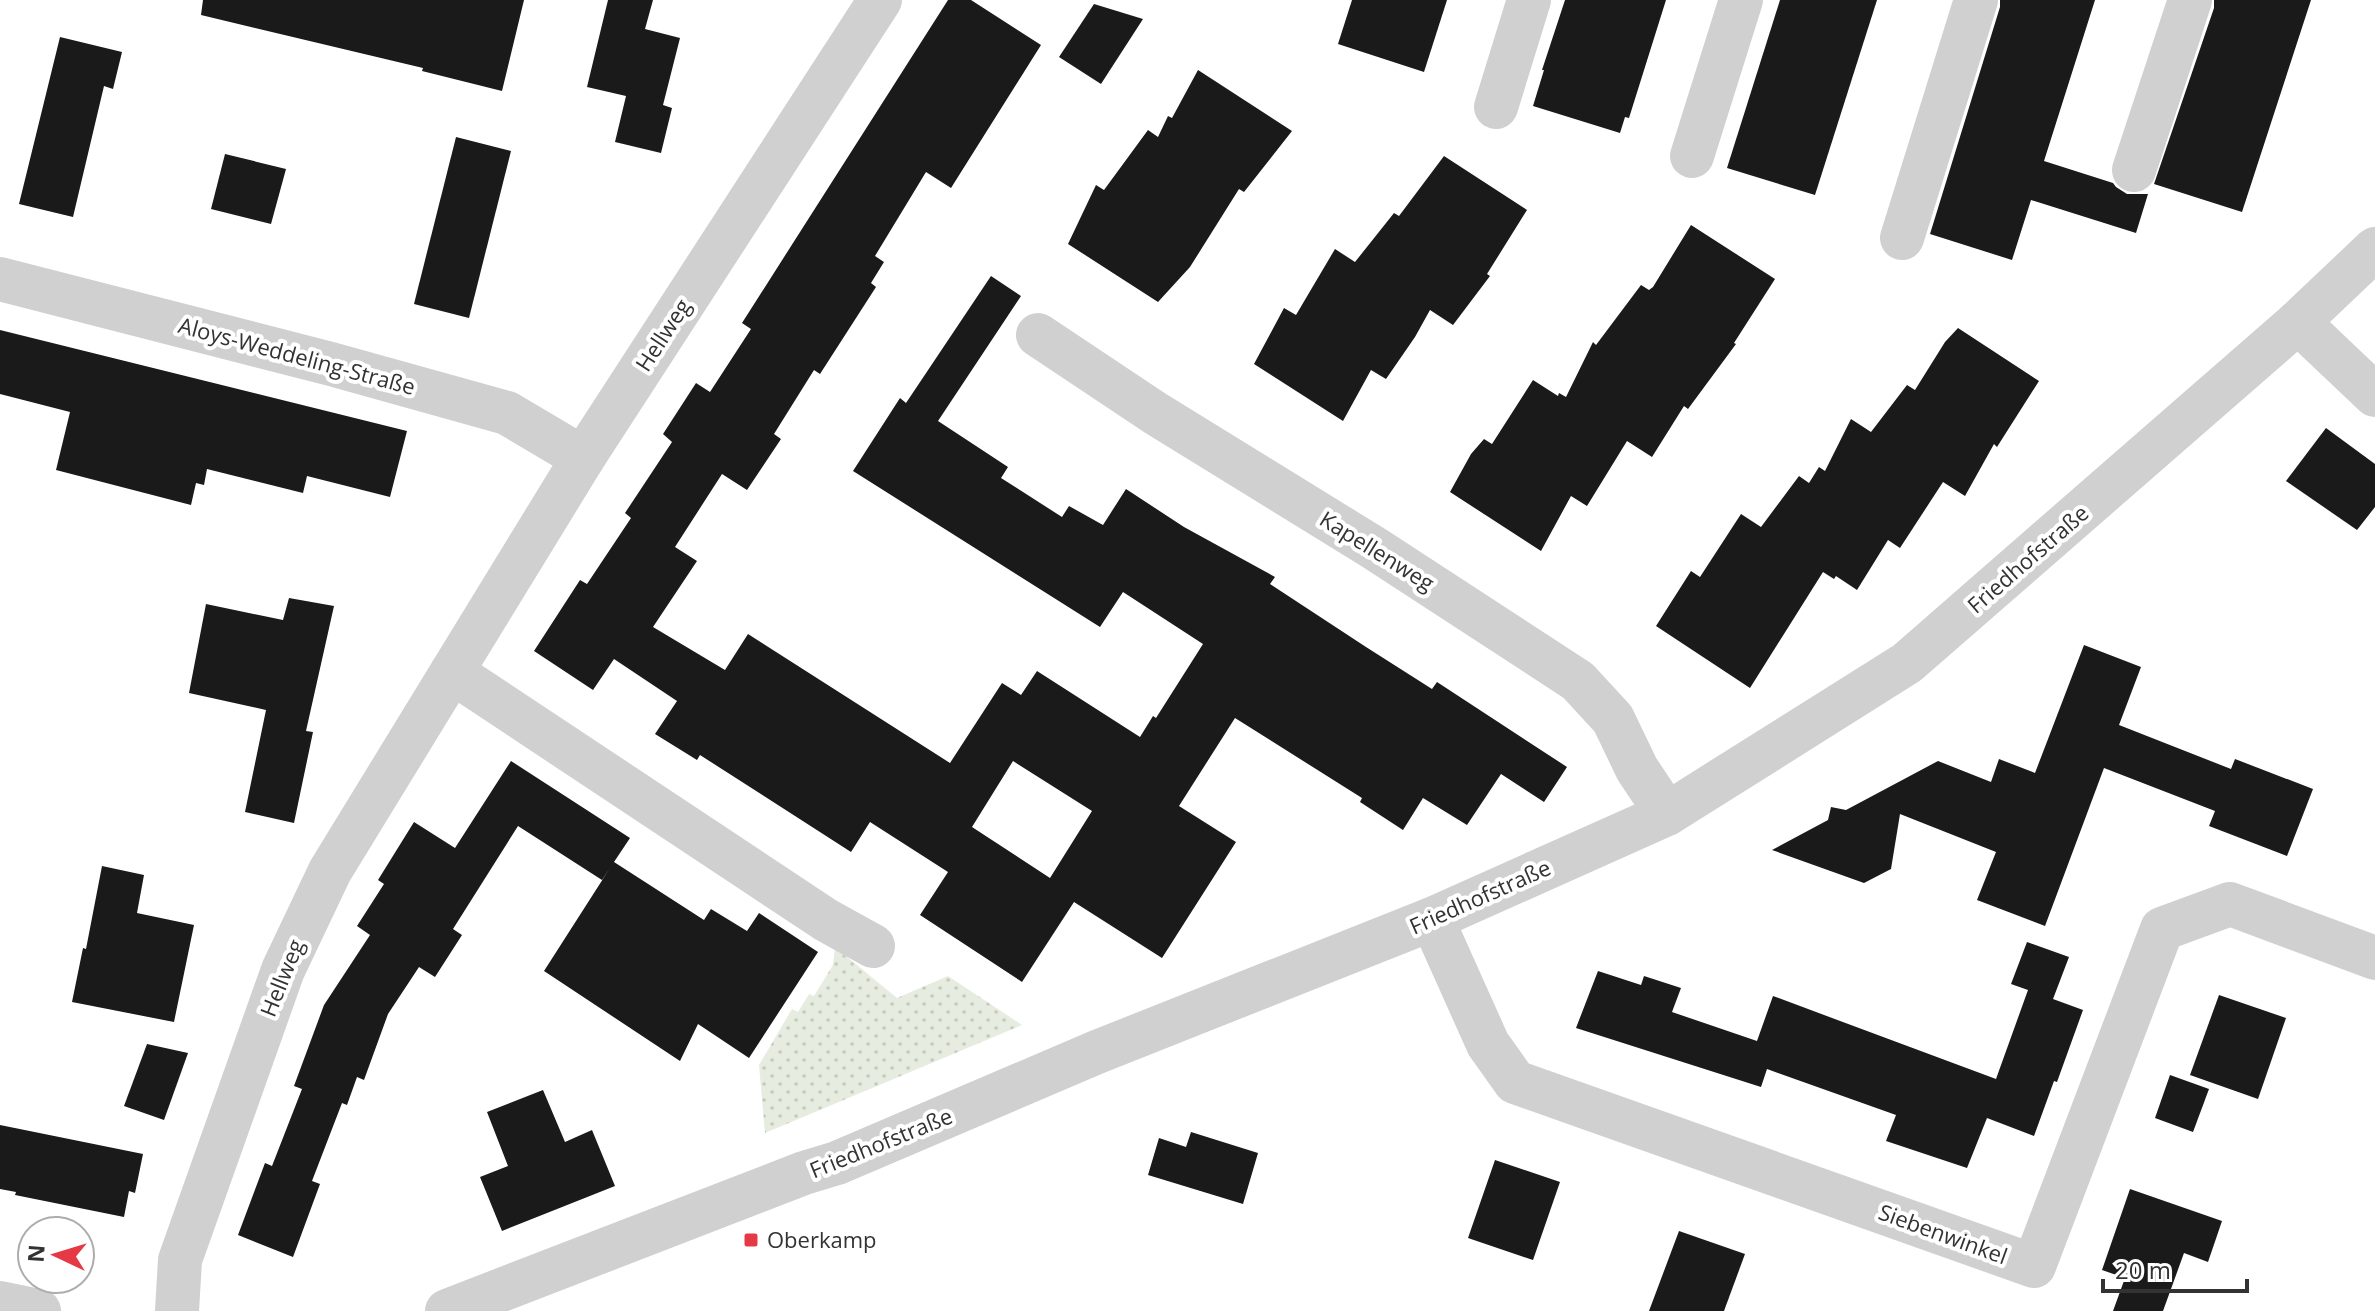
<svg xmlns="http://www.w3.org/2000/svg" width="2375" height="1311" font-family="'Open Sans',sans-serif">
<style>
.park{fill:url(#park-dots)}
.building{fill:#1a1a1a;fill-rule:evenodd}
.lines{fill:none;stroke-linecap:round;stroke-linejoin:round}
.minor{stroke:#d0d0d0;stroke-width:44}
.poi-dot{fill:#e63946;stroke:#fff;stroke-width:3}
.labels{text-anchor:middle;stroke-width:8;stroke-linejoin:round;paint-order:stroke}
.street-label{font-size:22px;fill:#333;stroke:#fff}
.poi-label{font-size:22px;fill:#333;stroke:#fff;text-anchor:start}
</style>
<defs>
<pattern id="park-dots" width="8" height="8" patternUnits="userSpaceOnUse" patternTransform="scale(2)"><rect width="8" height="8" fill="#e6ecdf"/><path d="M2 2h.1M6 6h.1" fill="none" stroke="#c6cbc0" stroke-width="1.8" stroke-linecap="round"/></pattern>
</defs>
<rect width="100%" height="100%" fill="#fff"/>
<!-- park -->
<path class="park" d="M835,947L897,998L948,976L1022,1025L765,1133L759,1065L792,1009L798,1012L809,994L814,996L833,965Z"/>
<!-- building -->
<g class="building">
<path d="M203,0H524L502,91L422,71L423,68L201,15Z"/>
<path d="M608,0H653L645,29L680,38L663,105L672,108L661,153L615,142L626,96L587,87Z"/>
<path d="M948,0H971L1041,45L951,188L926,172L875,256L884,262L871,283L876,287L820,374L814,370L774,434L781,439L747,490L722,474L675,547L697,561L653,627L725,670L748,634L950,763L1002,683L1021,695L1037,671L1140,737L1153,716L1156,718L1203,644L1123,592L1100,627L853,471L900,398L906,403L991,276L1021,296L938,421L1008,467L1001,478L1062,517L1069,506L1103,525L1126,489L1184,527L1275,577L1270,584L1366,647L1432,689L1437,682L1567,767L1544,802L1501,774L1467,825L1423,798L1403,830L1360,802L1362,798L1235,718L1179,806L1236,842L1162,958L1074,902L1022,982L920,915L948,872L870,822L851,852L700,755L697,760L655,734L677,701L614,659L593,690L534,651L580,580L587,584L631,518L625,513L672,442L663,434L696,383L710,392L751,329L742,323ZM1013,761L1092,811L1050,878L972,827Z"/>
<path d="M1352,0H1447L1424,72L1338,44Z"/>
<path d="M1565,0H1666L1629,118L1625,117L1620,133L1533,106L1544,70H1542Z"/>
<path d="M1780,0H1877L1815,195L1727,168Z"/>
<path d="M2000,0H2095L2044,161L2113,183L2116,187L2127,194H2148L2136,233L2031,200L2012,260L1930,234L2000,7Z"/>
<path d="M2214,0H2311L2242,212L2154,184L2214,8Z"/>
<path d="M1094,4L1143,19L1101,84L1059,57Z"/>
<path d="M60,37L122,52L113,89L104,86L73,217L19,204Z"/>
<path d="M1198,70L1292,131L1244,192L1239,189L1190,267L1158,302L1068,244L1096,185L1104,190L1148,130L1158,137L1168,116L1172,118Z"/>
<path d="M456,137L511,151L469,318L414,304Z"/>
<path d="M225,154L286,169L271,224L211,209Z"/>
<path d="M1444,156L1527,210L1487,274L1490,276L1453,325L1430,310L1415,337L1386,379L1371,370L1343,421L1254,364L1284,308L1296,315L1335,249L1355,262L1394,213L1399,216Z"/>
<path d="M1691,225L1775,279L1734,343L1736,344L1688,409L1684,406L1652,457L1627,441L1587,506L1571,496L1541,551L1450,492L1471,454L1484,439L1492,444L1533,380L1558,396L1559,393L1566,397L1593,342L1596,345L1641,285L1649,290L1653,287Z"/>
<path d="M1958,328L2039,381L1997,447L1994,444L1965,496L1943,482L1900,548L1888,540L1857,590L1836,576L1834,579L1823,572L1750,688L1656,626L1691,571L1700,577L1741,514L1761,527L1799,476L1809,483L1819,467L1825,471L1851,419L1871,432L1907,385L1915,390L1945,342Z"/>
<path d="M0,330L407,431L390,497L307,476L303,493L207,469L204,485L196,483L191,505L56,470L70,412L0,394Z"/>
<path d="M2326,428L2375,464V507L2357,530L2286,481Z"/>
<path d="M289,598L334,606L306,731L313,732L294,823L245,812L266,710L189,693L206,604L283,620Z"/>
<path d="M2084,645L2141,667L2119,725L2231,769L2235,759L2313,789L2287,856L2209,826L2215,811L2104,768L2045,926L1977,900L1996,852L1900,814L1891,869L1864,883L1772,850L1828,820L1831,807L1846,810L1938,761L1991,782L1999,759L2035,773Z"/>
<path d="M511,761L630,838L614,862L704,920L711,909L747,931L759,913L818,952L749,1058L698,1024L680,1061L544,971L610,868L602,880L518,826L453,929L462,935L435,977L419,967L388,1014L364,1080L357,1077L347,1105L342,1103L312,1181L320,1184L293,1257L238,1235L265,1163L272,1166L302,1089L294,1086L324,1005L370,935L357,926L384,884L378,880L414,822L455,848Z"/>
<path d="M102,866L144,875L137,913L194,925L174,1022L72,1002L83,948L86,949Z"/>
<path d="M2027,942L2069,957L2053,999L2083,1010L2057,1082L2054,1081L2034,1136L1987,1118L1967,1168L1886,1141L1896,1115L1767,1069L1761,1087L1576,1028L1598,971L1641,985L1644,976L1681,988L1672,1012L1757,1041L1773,996L1996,1079L2028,990L2011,984Z"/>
<path d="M2219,995L2286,1018L2258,1099L2190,1075Z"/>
<path d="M147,1044L188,1053L164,1120L124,1106Z"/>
<path d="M2170,1075L2209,1089L2193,1132L2155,1118Z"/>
<path d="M543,1090L565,1142L592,1130L615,1186L502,1231L480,1177L508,1166L487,1112Z"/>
<path d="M0,1125L143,1154L135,1193L129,1191L124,1217L15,1195L16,1192L0,1189Z"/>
<path d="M1191,1132L1258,1153L1243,1204L1148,1175L1159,1138L1186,1147Z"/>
<path d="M1495,1160L1560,1182L1533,1260L1468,1238Z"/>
<path d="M2130,1189L2222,1221L2208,1262L2184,1253L2163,1311H2113L2125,1278L2102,1270Z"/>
<path d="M1679,1231L1745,1254L1724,1311H1649Z"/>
</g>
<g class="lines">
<!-- minor -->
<g class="minor">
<path d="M1496,107L1529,0"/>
<path d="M1692,156L1741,0"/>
<path d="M2134,170L2190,0"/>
<path d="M1902,238L1976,0"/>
<path d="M0,279L331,364L507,413L583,458"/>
<path d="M2298,322L2375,395"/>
<path d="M1038,335L1155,413L1374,548L1578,681L1613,719L1637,769L1667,814"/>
<path d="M452,672L826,920L873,946"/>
<path d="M1432,919L1488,1044L1515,1082L2034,1266L2162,929L2230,904L2375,958"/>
<path d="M0,1303L39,1311"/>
<path d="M177,1311L180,1260L283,970L330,871L583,458L880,0"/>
<path d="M447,1311L804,1173L837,1163L1097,1052L1432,919L1667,814L1907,663L2298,322L2375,249"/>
</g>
</g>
<!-- markers -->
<rect class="poi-dot" x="743" y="1232" width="16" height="16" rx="4"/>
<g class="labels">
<!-- street labels -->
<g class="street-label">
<text transform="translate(663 335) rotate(-57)" y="8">Hellweg</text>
<text transform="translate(297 356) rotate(15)" y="8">Aloys-Weddeling-Straße</text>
<text transform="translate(1377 551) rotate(32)" y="8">Kapellenweg</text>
<text transform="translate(2028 559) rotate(-41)" y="8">Friedhofstraße</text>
<text transform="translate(1480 897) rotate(-24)" y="8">Friedhofstraße</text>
<text transform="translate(282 978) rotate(-68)" y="8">Hellweg</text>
<text transform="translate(881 1143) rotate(-22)" y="8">Friedhofstraße</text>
<text transform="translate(1943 1234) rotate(20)" y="8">Siebenwinkel</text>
</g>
<!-- poi labels -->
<g class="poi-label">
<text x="767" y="1248">Oberkamp</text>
</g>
</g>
<!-- north arrow -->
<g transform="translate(56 1255) rotate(274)"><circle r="38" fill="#ffffff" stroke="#adadad" stroke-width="2"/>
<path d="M0-6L14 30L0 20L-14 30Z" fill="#e63946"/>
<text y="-12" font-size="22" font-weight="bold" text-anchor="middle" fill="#333333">N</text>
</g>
<!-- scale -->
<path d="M2103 1279v12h144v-12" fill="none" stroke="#333333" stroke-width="4"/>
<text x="2115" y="1279" font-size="24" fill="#333333" stroke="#ffffff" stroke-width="6" paint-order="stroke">20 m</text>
</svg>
